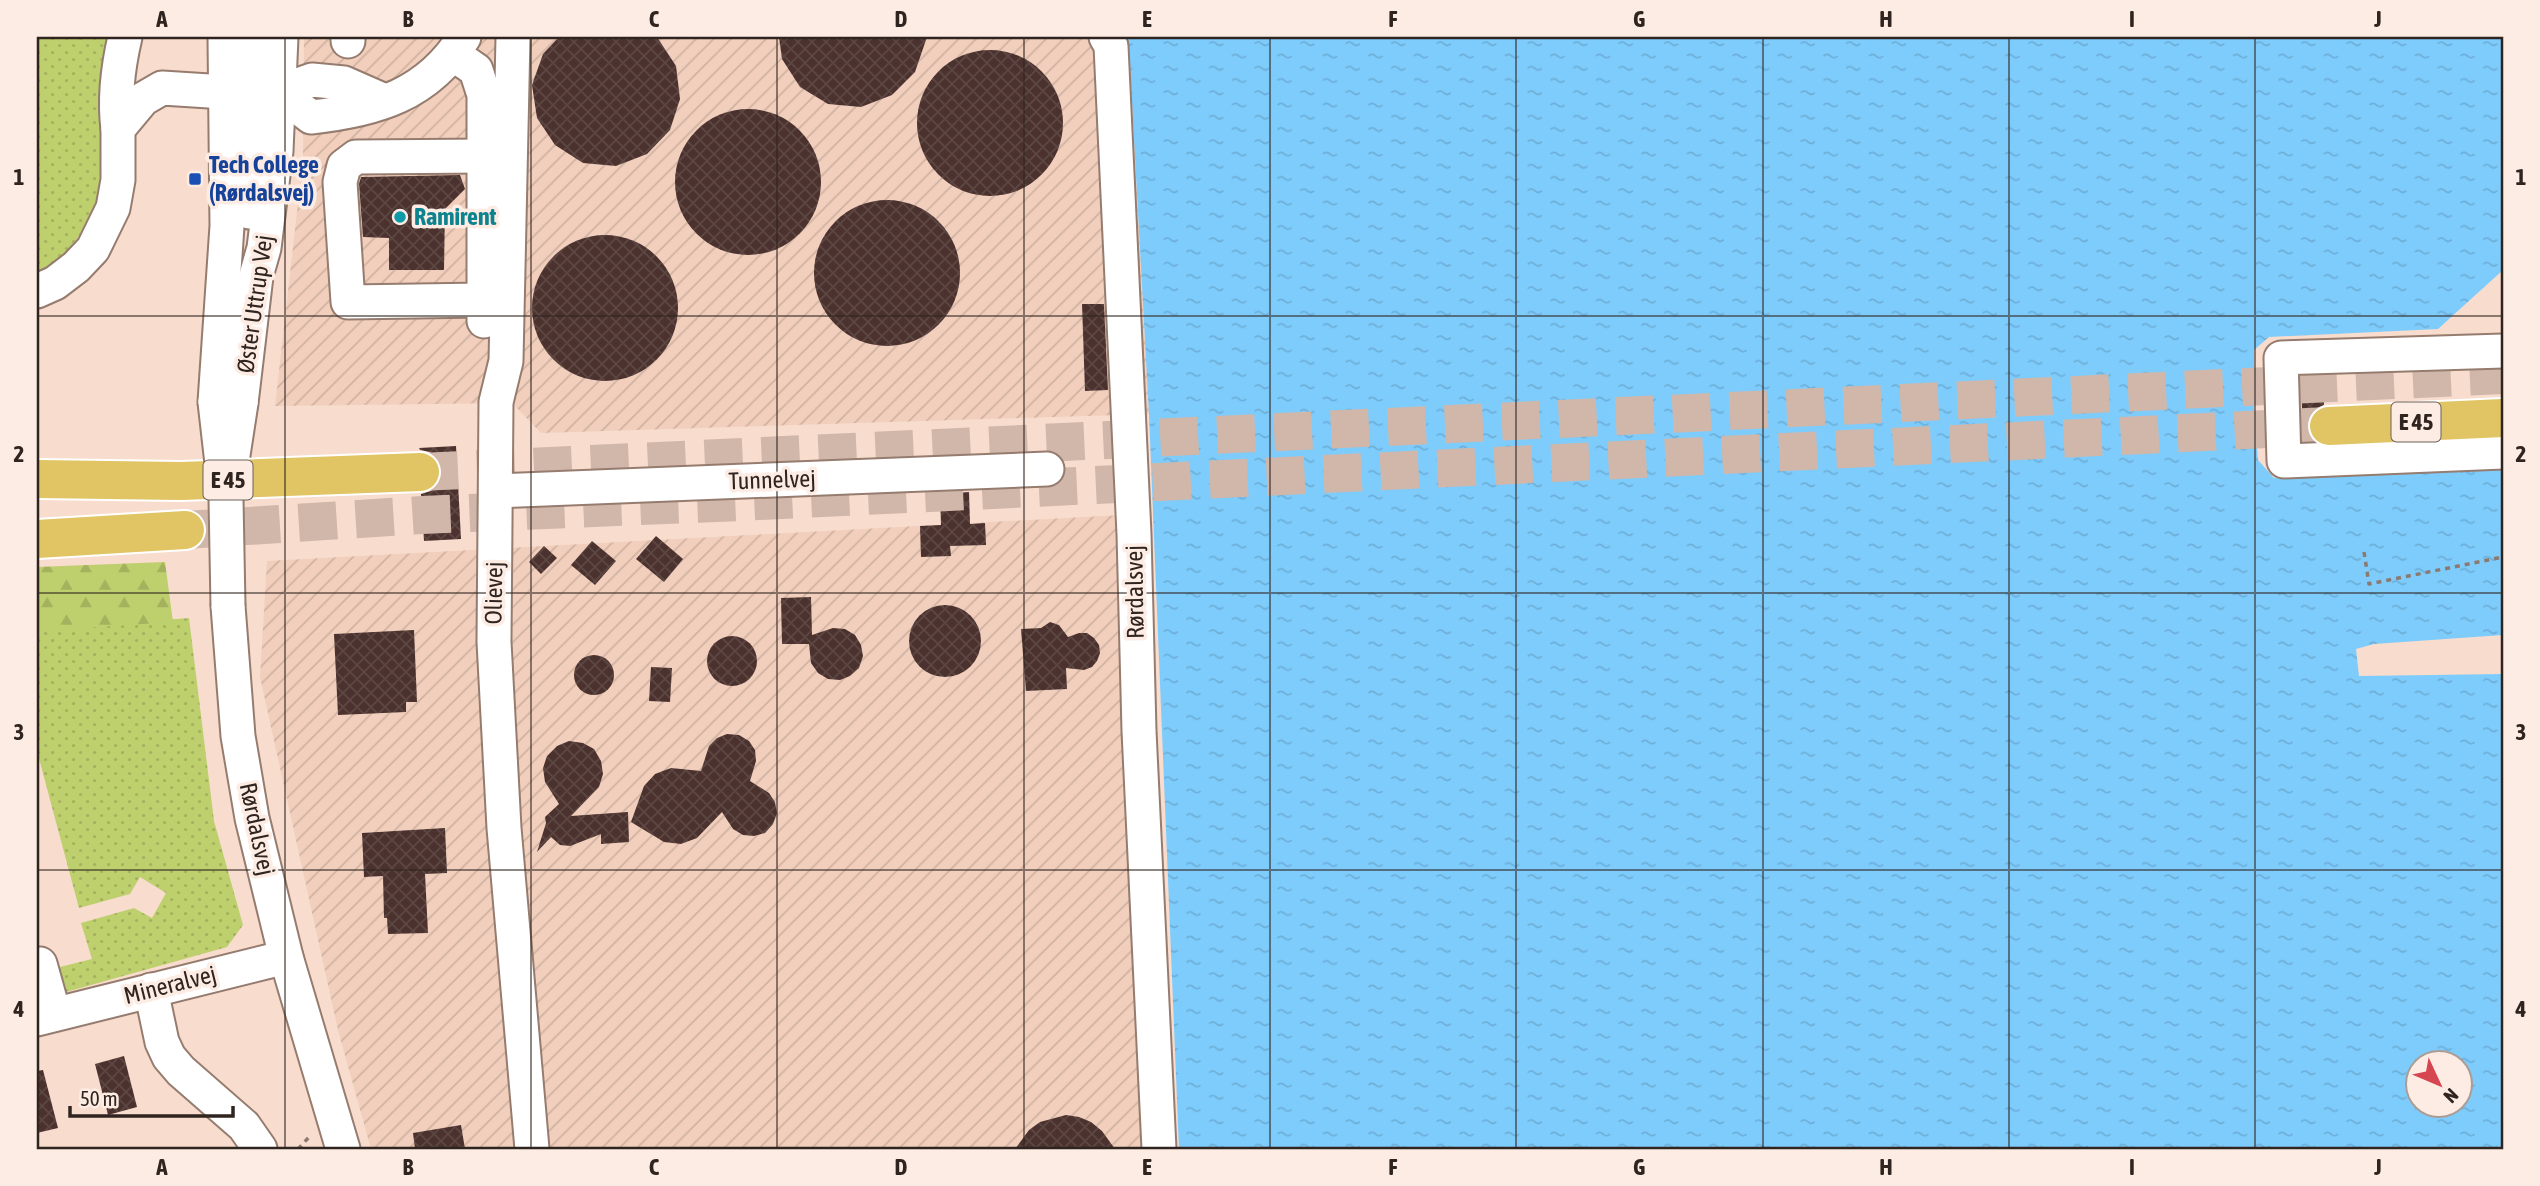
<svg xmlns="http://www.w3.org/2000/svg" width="2540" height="1186" font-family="'Asap Condensed',sans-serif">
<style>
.industrial{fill:url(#industrial-furrows)}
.grass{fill:url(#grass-dots)}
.forest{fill:url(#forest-firs)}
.water{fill:url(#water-ripples);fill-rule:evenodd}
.building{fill:url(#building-cross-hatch)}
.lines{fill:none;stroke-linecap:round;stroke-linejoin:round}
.highway-tunnel{stroke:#d0b7aa;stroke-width:38;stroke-dasharray:38 19;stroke-linecap:butt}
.minor-casing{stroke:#957c6f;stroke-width:37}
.highway-casing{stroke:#fff;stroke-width:42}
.path{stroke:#8c7970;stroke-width:3.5;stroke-dasharray:5 5;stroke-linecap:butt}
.minor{stroke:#fff;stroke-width:33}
.highway{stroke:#e1c564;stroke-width:38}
.minor-bridge-casing{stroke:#957c6f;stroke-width:37;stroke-linecap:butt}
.minor-bridge{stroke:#fff;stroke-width:33}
.grid{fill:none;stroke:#2f241f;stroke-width:2;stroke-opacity:0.55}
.transit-dot{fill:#1a4fb4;stroke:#fdece3;stroke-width:2.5}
.culture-dot{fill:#0f9aa8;stroke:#fdece3;stroke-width:2.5}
.labels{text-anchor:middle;stroke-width:7;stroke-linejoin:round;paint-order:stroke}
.shield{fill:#fdece3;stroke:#6d605a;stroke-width:2}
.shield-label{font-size:23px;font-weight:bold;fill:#2f241f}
.transit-label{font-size:24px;font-weight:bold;fill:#164399;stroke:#fdece3;text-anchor:start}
.culture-label{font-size:24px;font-weight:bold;fill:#0d838f;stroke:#fdece3;text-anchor:start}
.street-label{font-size:24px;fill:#2f241f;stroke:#fdece3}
.neatline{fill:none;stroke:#2f241f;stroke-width:2.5}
.grid-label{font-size:23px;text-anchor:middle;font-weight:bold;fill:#2f241f}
</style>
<defs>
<pattern id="industrial-furrows" width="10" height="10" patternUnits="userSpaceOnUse" patternTransform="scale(1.75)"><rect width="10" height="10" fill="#f2cfbc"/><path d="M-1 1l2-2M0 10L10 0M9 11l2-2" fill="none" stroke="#d0b2a1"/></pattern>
<pattern id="grass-dots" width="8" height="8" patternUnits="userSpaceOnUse" patternTransform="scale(1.75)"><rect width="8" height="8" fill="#becf6d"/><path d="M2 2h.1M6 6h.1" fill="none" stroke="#a4b25e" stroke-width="1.8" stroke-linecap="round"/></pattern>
<pattern id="forest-firs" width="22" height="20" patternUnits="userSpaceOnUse" patternTransform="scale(1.75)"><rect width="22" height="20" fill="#becf6d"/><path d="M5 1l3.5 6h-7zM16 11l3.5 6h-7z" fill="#a4b25e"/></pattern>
<pattern id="water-ripples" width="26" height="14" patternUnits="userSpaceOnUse" patternTransform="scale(1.75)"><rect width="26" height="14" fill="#7eccfc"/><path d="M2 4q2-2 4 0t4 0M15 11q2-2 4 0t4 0" fill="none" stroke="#6dafd8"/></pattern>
<pattern id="building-cross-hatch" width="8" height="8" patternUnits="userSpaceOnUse" patternTransform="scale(1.75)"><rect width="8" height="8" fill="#4b322e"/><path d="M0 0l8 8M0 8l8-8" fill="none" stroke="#5d4743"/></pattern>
</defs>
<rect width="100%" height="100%" fill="#f8dccd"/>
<!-- industrial -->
<g class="industrial">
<path d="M304,37H1125L1130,66L1149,414L541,433L512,403L275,406L303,159Z"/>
<path d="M1141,514L1166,1149H371L338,1030L260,677L267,561Z"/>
</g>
<!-- grass -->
<g class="grass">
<path d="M37,37H112L105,190L90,223L55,265L37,274Z"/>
<path d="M189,618L214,821L243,925L227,947L66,992L52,969L92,959L81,923L134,908L152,918L166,893L140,877L130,894L79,908L37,751V630Z"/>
</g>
<!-- forest -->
<path class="forest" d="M165,562L173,622L37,631V567Z"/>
<!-- water -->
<path class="water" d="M1125,37H2503V270L2438,329L2269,337L2254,350V409L2258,460L2274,478L2503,469V635L2374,644L2356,649L2359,676L2503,674V1149H1179L1149,414L1130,66ZM2418,1064H2460V1106H2418Z"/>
<!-- building -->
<g class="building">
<path d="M559,37H657L676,66L680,99L670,130L647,154L616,166L583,163L555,145L537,118L532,85L543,54Z"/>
<path d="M779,37H927L915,72L892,95L861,107L828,104L800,87L782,59Z"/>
<circle cx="990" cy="123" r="73"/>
<circle cx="748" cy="182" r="73"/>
<path d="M460,175L465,189L445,209L444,270H389V238L363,237L359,184L361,177Z"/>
<circle cx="887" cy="273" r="73"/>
<circle cx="605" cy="308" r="73"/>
<path d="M1082,304H1104L1108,390L1085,391Z"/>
<path d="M2323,376L2324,405L2317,408L2310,415L2307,426L2313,441H2303L2301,377Z"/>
<path d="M456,446L461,539L424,541L421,494L431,491L439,483L442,471L438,460L430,452L420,450L419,448Z"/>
<path d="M969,492L970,524L985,523L986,545L950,546L951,556L921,557L920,526L941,525L940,494Z"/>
<path d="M656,536L683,559L664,582L636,559Z"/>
<path d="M592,541L616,561L595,585L571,565Z"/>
<path d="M544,546L557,558L541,574L529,562Z"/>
<path d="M811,597L812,635L833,628L845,629L855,635L861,645L863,656L859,668L850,676L840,680L828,679L818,673L811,663L809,644H782L781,598Z"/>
<circle cx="945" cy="641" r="36"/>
<path d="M1050,622L1059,625L1068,637L1079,633H1087L1094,638L1099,645L1100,653L1097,661L1092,667L1084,670L1066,668L1067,689L1026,691L1021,629L1041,628Z"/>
<path d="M414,630L417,702H406V712L338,715L334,634Z"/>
<circle cx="732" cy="661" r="25"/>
<circle cx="594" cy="675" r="20"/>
<path d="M651,667L672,668L670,702L649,701Z"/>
<path d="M727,734L739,735L749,741L755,750L756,761L750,781L769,793L775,802L777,813L773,824L765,833L754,836L743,835L733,829L722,812L697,838L681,844L664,842L631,822L644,786L655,774L671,768L701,771L709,746L717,738Z"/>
<path d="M569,741L583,743L594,749L601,761L603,774L599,787L571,816L628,812L629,842L601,844V834L570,846L560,845L551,837L537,852L546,823L545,817L559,804L545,782L543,768L547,756L557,746Z"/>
<path d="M445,828L447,873L425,874L428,933L388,934L387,918H384L383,876L364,877L362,833Z"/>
<path d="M124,1056L137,1107L108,1115L95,1064Z"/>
<path d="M43,1070L58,1128L37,1133V1071Z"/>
<path d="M1066,1115L1079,1117L1091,1122L1102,1131L1115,1149H1015L1029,1130L1040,1122Z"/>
<path d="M461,1125L465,1149H415L413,1133Z"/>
</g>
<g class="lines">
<!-- highway-tunnel -->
<g class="highway-tunnel">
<path d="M420,472L2503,375"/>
<path d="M185,530L422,515L740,502L2329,426"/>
</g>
<!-- minor casing -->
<g class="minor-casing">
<g id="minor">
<path d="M252,37V72L311,117C376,110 428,95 464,37"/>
<path d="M348,37V41"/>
<path d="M513,37L506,361L496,402L494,642L504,828L532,1149"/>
<path d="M1106,37L1111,46L1134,534L1139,731L1159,1149"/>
<path d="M453,54L476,70L484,95V321"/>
<path d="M225,92L251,115L249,212"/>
<path d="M118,129C114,98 118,67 125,37"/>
<path d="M37,291L55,283L76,267L93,249L113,208L118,180V129L143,99L162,88L225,92H278L312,80L344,83L385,101"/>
<path d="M484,300L348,302L340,182L344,166L356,157L486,156"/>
<path d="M2503,351L2281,358L2284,461L2503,452"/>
<path d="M215,402L227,226L225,37"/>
<path d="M241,403L256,276L264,248L276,151L281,37"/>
<path d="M496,491L1047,469"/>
<path d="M228,606L238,736L252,818L286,957L343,1149"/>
<path d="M37,965L40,964L54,1014"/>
<path d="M151,990L162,1042L169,1057L181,1071L244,1126L260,1149"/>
<path d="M37,1019L286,957"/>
</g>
</g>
<!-- highway casing -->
<g class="highway-casing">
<g id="highway">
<path d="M2329,426L2503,418"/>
<path d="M37,479L181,481L420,472"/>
<path d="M37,539L185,530"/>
</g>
</g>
<!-- path -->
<g class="path">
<path d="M2364,552L2369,584L2503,557"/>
<path d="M298,1149L311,1135"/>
</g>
<!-- minor -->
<use href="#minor" class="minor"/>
<!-- highway -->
<use href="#highway" class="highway"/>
<!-- minor-bridge casing -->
<g class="minor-bridge-casing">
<g id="minor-bridge">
<path d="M215,402L226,499L228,606"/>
<path d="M233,455L241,403"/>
</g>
</g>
<!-- minor-bridge -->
<use href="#minor-bridge" class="minor-bridge"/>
</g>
<!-- grid -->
<path class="grid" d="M285,37V1149M531,37V1149M777,37V1149M1024,37V1149M1270,37V1149M1516,37V1149M1763,37V1149M2009,37V1149M2255,37V1149M37,316H2503M37,593H2503M37,870H2503"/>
<!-- markers -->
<rect class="transit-dot" x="188" y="172" width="14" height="14" rx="3.5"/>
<circle class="culture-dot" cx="400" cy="217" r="7"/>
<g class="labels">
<!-- shield labels -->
<g class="shield">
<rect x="2391.5" y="402.5" width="49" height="39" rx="5"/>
<rect x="203.5" y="460.5" width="49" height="39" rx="5"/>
</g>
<g class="shield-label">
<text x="2416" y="430">E 45</text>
<text x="228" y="488">E 45</text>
</g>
<!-- transit labels -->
<g class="transit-label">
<text x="209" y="173">Tech College<tspan x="209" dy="28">(Rørdalsvej)</tspan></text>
</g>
<!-- culture labels -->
<g class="culture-label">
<text x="414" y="225">Ramirent</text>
</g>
<!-- street labels -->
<g class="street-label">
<text transform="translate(255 304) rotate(-82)" y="8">Øster Uttrup Vej</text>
<text transform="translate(772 480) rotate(-2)" y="8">Tunnelvej</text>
<text transform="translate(1135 592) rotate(-91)" y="8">Rørdalsvej</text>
<text transform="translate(494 593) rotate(-89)" y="8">Olievej</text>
<text transform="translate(257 829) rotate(78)" y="8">Rørdalsvej</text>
<text transform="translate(170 985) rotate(-14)" y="8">Mineralvej</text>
</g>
</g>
<!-- border -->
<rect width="2540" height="1186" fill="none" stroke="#fdece3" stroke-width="77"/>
<!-- north arrow -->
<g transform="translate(2439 1084) rotate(134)"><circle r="33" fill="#fdece3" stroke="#ab9c95" stroke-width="2"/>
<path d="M0-5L12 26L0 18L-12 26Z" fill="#d64650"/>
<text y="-10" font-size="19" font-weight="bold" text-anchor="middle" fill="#2f241f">N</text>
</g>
<!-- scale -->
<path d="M70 1106v10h163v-10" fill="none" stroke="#2f241f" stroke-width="3.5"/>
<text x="80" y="1106" font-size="21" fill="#2f241f" stroke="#fdece3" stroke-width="5" paint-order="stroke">50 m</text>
<rect x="38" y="38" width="2464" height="1110" class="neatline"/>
<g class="grid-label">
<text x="162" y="27">A</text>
<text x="408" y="27">B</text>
<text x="654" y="27">C</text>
<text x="901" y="27">D</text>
<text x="1147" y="27">E</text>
<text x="1393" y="27">F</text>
<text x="1639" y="27">G</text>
<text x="1886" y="27">H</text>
<text x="2132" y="27">I</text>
<text x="2378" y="27">J</text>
<text x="19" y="185">1</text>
<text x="2521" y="185">1</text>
<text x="19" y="462">2</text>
<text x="2521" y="462">2</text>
<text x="19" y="740">3</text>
<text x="2521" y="740">3</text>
<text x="19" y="1017">4</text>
<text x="2521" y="1017">4</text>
<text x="162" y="1175">A</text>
<text x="408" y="1175">B</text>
<text x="654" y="1175">C</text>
<text x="901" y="1175">D</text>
<text x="1147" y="1175">E</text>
<text x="1393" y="1175">F</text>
<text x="1639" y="1175">G</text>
<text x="1886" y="1175">H</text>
<text x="2132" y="1175">I</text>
<text x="2378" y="1175">J</text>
</g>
</svg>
